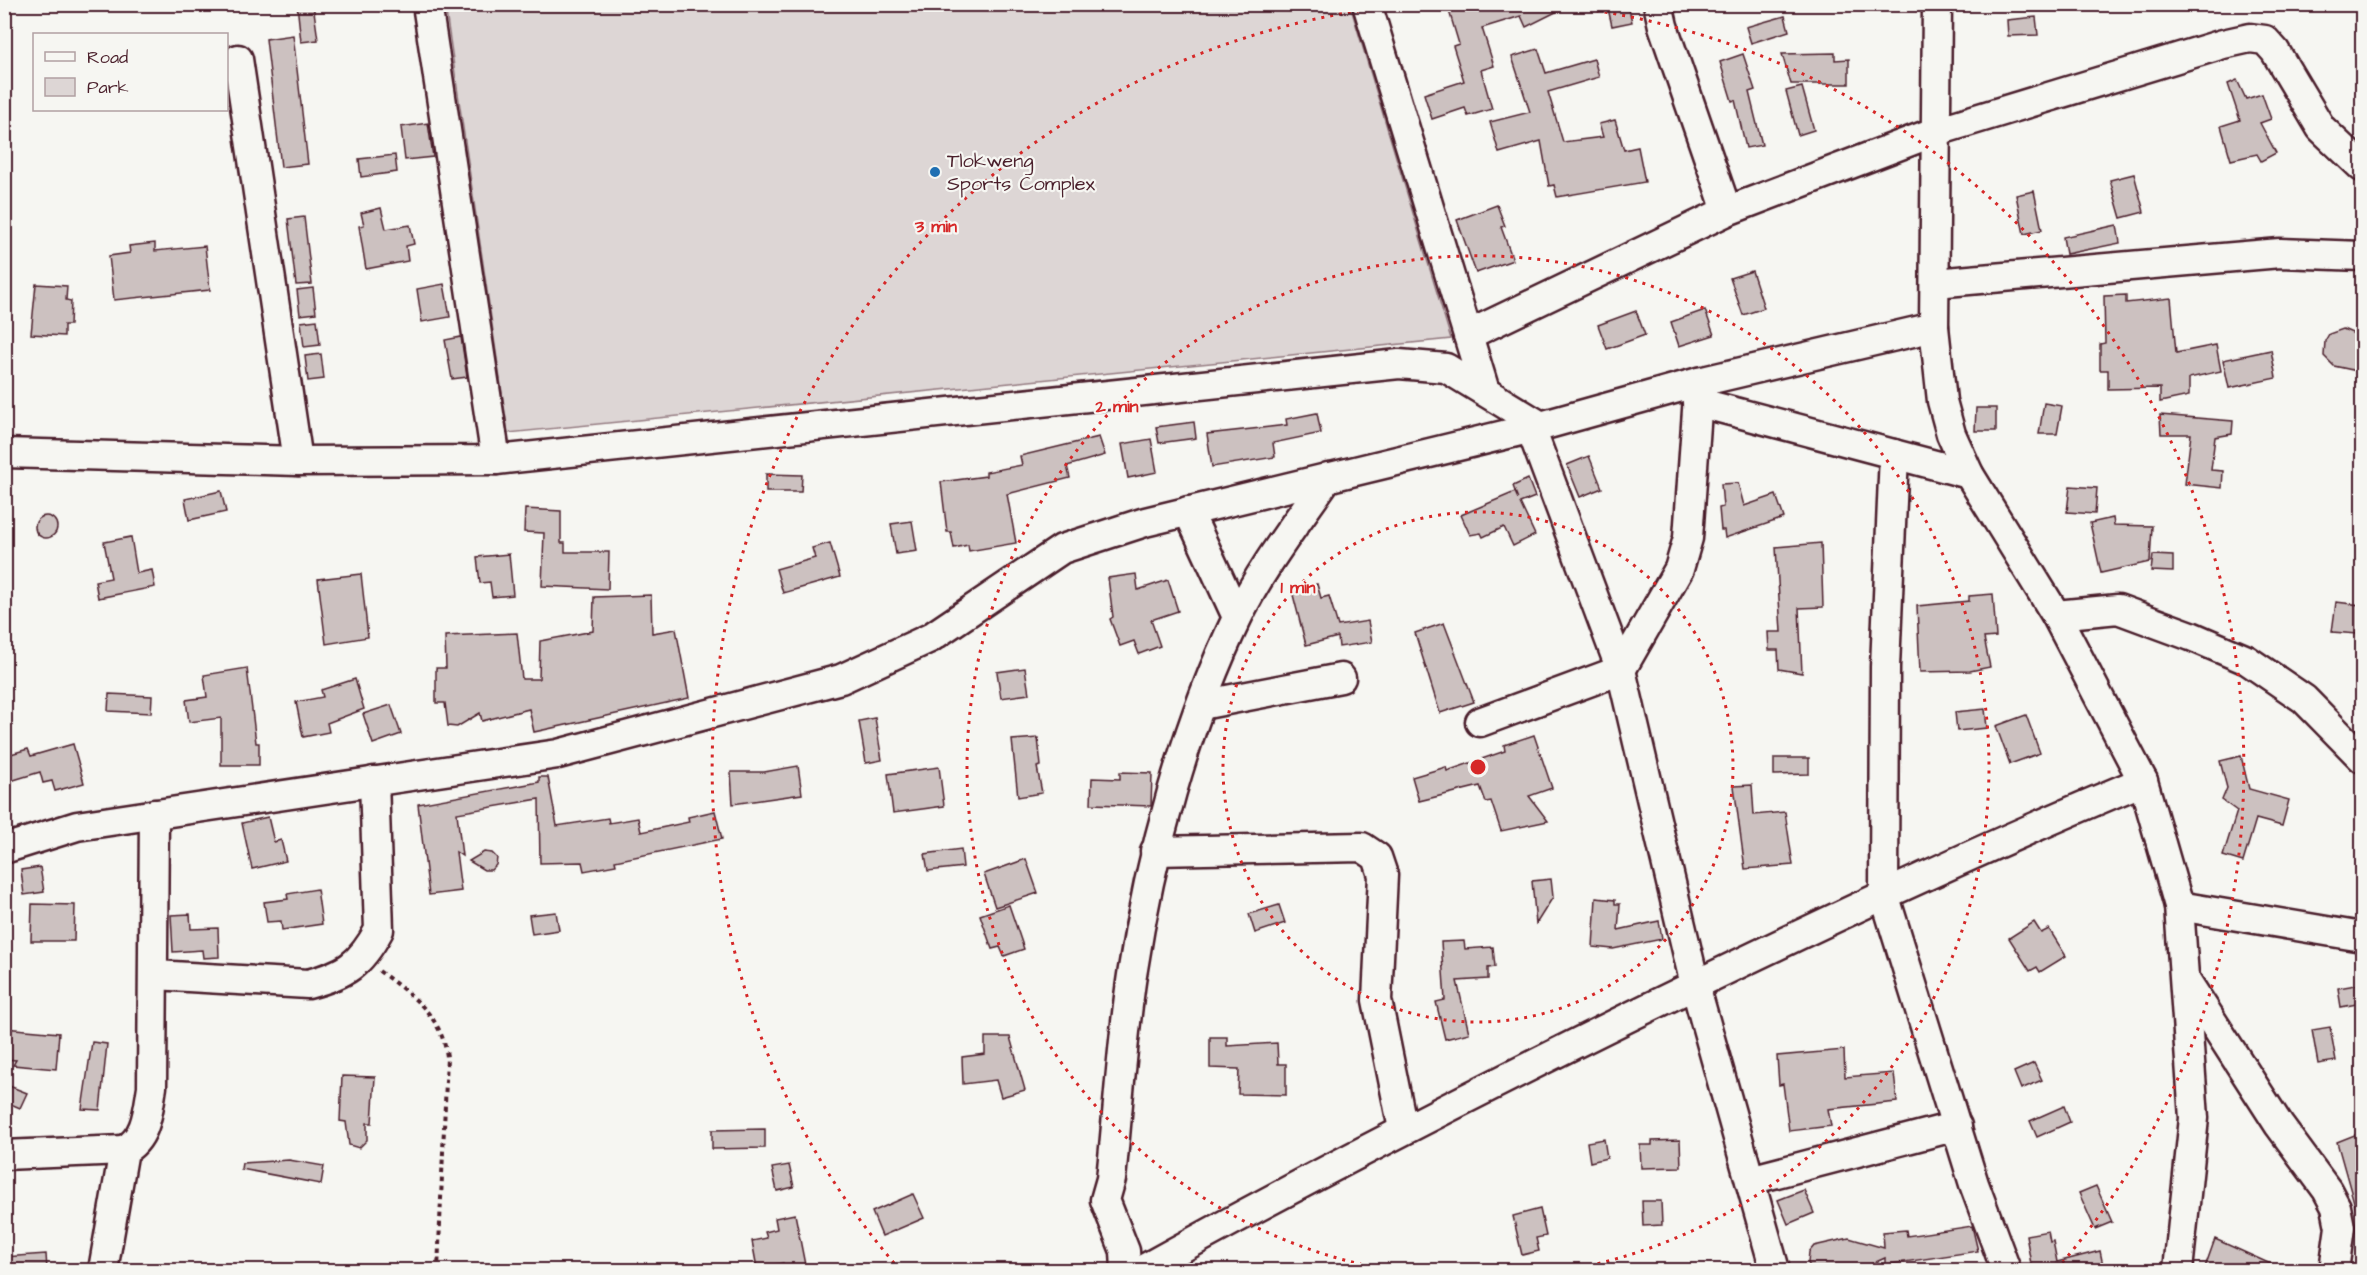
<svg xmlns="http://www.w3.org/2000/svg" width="2367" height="1275" font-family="'Architects Daughter',sans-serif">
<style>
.green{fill:#ddd6d5;stroke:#947a80;stroke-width:1.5}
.building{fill:#ccc1c0;stroke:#4a1f2b;stroke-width:1.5}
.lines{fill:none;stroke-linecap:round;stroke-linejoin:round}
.minor-casing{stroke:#4a1f2b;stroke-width:33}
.path{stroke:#4a1f2b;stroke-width:4;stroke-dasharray:4.5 4.5;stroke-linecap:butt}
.minor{stroke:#f6f6f2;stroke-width:28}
.ring{fill:none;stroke:#d62828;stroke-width:3;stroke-dasharray:3 6}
.poi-dot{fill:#1f6fb2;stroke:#f6f6f2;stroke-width:2}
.labels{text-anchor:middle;stroke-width:4.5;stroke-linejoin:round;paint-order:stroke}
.poi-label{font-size:20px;fill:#4a1f2b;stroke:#f6f6f2;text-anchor:start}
.centre{fill:#d62828;stroke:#f6f6f2;stroke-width:3}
.ring-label{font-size:18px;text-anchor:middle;font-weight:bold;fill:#d62828;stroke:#f6f6f2;stroke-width:4.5;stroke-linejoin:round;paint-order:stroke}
</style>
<rect width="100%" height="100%" fill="#f6f6f2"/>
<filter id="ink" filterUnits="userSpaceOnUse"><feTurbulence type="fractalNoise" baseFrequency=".0167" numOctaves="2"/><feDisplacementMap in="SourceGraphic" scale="12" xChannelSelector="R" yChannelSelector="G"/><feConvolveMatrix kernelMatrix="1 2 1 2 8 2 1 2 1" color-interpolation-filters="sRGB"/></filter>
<g filter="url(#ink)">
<!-- green -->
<path class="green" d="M445,5H1350L1451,339L508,433Z"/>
<!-- building -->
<g class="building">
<path d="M297,4H313L318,40L301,42Z"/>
<path d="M1447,4H1572L1526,27L1521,16L1482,28L1494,66L1481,70L1492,109L1468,116L1465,108L1432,119L1424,94L1464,81L1453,46L1459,44Z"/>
<path d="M1607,4H1628L1632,22L1612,26Z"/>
<path d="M1785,16L1789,31L1751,43L1746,27Z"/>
<path d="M2036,17L2038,35L2008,36L2007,20Z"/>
<path d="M293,35L308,164L281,167L266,39Z"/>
<path d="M1538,49L1546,73L1594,59L1599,77L1548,92L1563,142L1603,137L1599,124L1615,120L1624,150L1638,147L1645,182L1557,197L1554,185L1549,186L1541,141L1499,153L1490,122L1530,112L1512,57Z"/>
<path d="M1835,53V60L1849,59V84H1791L1782,54Z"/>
<path d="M1743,54L1755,90L1749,92L1762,145L1746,148L1735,100L1732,101L1720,62Z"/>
<path d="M2237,80L2246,99L2262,94L2271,119L2260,123L2276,153L2261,161L2257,154L2231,160L2221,126L2240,120L2228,84Z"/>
<path d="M1802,87L1814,130L1798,135L1786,91Z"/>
<path d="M428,123L433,157L405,160L401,127Z"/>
<path d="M395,155L397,172L361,177L359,159Z"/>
<path d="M2134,174L2144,212L2121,218L2110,180Z"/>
<path d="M2034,191L2042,230L2024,234L2016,195Z"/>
<path d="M1497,205L1505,226L1501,227L1513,260L1476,273L1457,220Z"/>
<path d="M381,208L386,229L410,225L414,244L406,246L408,261L366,269L359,226L364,225L361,213Z"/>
<path d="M304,217L312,284L296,285L288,219Z"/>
<path d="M2117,225L2120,243L2066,254L2063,237Z"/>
<path d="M155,243V251L205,246L210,290L114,300L109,256L130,253L129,246Z"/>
<path d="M1752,271L1764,308L1743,315L1730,278Z"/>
<path d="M36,284L67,286L66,300L71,301L70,325H64V336L31,334Z"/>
<path d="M444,284L450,317L422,322L417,289Z"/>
<path d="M313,288L316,313L300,315L297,290Z"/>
<path d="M2126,295V303L2171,298L2176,353L2216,345L2221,371L2189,378V396L2160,402V388L2108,389V370H2100V344L2105,343L2104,296Z"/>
<path d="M1705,310L1714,335L1679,346L1671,322Z"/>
<path d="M1636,311L1645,335L1607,349L1598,325Z"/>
<path d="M317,320L320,345L304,347L301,322Z"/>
<path d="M2343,329L2357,335L2362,345V372L2334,366L2324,356L2325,341L2329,334Z"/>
<path d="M461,337L467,377L452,379L445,340Z"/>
<path d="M2271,350L2276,378L2229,388L2223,360Z"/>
<path d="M321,354L324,379L308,381L305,356Z"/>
<path d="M2044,403L2062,406L2057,434H2039Z"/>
<path d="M1976,408H1996V431H1975Z"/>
<path d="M1317,413L1321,433L1273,443L1275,457L1212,467L1207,434L1287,425L1286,419Z"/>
<path d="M2160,415L2233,421L2232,434L2215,437L2211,470L2223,471L2222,488L2185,484L2191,434H2161Z"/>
<path d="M1194,422L1196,438L1159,443L1156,427Z"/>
<path d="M1099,437L1105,455L1067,466L1070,478L1007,494L1016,543L969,551L968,545L954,548L951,532H947L941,482L986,476V472L1022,465L1020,456Z"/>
<path d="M1151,439L1157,472L1128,478L1122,444Z"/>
<path d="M1589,456L1602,488L1580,497L1567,465Z"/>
<path d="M766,474L802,475L801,492H766Z"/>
<path d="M1528,479L1535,497L1520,503L1535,535L1513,546L1504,527L1483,537L1481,533L1470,535L1461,515L1515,492L1518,499L1513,486Z"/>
<path d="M1738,483L1744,506L1776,495L1784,518L1725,538L1724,530H1721L1719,508L1723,507L1721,484Z"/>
<path d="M2070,486L2097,488L2095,514L2067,512Z"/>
<path d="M221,491L226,512L189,520L185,499Z"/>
<path d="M525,509L561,511V543H565V552H609L608,589L542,586L544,533L524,532Z"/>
<circle cx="46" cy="527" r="11"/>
<path d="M2113,518L2114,525L2152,526L2150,562L2101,573L2090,523Z"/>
<path d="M912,521L917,551L896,554L891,524Z"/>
<path d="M131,537L137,573L152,570L155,587L98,598L95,581L111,578L104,542Z"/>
<path d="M830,543L840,577L783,593L776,569L815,558L812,548Z"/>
<path d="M1821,543L1823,607L1799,608L1802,673L1779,669L1778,650H1769L1768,632H1781L1776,547Z"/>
<path d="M509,554L513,595L492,597L490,582L480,583L477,557Z"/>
<path d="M2153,555L2173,556V572L2151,571Z"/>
<path d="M361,574L368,637L326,644L318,579Z"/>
<path d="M1136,574L1138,590L1168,580L1178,611L1151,620L1160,646L1139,654L1134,641L1120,646L1110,619L1113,617L1108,578Z"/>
<path d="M1317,584L1321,598L1329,596L1338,626L1368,621L1372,642L1339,647L1338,637L1306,645L1292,591Z"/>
<path d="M1993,594L1996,637L1984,638L1990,667L1970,671L1920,672L1917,606L1969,601V596Z"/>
<path d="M651,595L652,633L676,629L689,698L534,732L529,709L482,721L480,713L457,727L448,726L445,703H436V668H446L445,636L517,633L522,679H539L540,641L593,631L594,597Z"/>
<path d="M2336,602L2361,605L2358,634L2332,632Z"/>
<path d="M1444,623L1474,702L1440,713L1415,633Z"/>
<path d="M247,668L256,743H259V765H221V718L189,722L186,700L207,697L204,675Z"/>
<path d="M1025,668L1029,694L1001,698L997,672Z"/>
<path d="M355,679L364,709L327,723L329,732L303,737L296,702L323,697L321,690Z"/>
<path d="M109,694L152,696L151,713L108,711Z"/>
<path d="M391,705L401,734L373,744L363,714Z"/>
<path d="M1985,709L1987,728L1957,731L1955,712Z"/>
<path d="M2026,715L2040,753L2010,764L1996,726Z"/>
<path d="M875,718L882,760L866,763L859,721Z"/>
<path d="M1534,735L1552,788L1529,796L1548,821L1501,831L1491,801L1486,802L1480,786L1419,801L1412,777L1446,767L1447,771L1505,751L1504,745Z"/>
<path d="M1038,738L1041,766L1037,767L1042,793L1018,797L1012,740Z"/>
<path d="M73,744L84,783L55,791L52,781L43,783L40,772L4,783V756L28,749L31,756Z"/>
<path d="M2241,756L2249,789L2289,800L2282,826L2256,819L2243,862L2223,856L2237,811L2222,800L2227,788L2220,761Z"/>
<path d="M1774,758H1809V774L1774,775Z"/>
<path d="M798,766L802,794L733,804L731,772H764Z"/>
<path d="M939,767L944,806L893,813L888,774Z"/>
<path d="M1120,772L1152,773L1151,806L1091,804L1092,778L1120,779Z"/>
<path d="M539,777H548L557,826L608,818L609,823L638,818L641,832L689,822L688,817L715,811L722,839L615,861L616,865L584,871L582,862L540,863L539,799L457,813L462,856L456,852L461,891L429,895L418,804L539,782Z"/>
<path d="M1752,785L1754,815L1785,812L1793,865L1745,869L1734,786Z"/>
<path d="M268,817L274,842L281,840L286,861L252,869L242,823Z"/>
<path d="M961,849L963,867L928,871L925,854Z"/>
<path d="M484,852L492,853L497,858L496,865L491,870H484L469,861Z"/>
<path d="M1026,859L1038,893L995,907L984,874Z"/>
<path d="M40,867L44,892L24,895L21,870Z"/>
<path d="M1551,879L1553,897L1536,924L1532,881Z"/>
<path d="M317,889L322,924L282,930L281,921L267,922L264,902L288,899L287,894Z"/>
<path d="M1596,898L1615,900V904H1620L1618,930L1659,921L1662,939L1613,949L1593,947Z"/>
<path d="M32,904L75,905L74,941H31Z"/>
<path d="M1009,905L1024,949L1004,956L1000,947L992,949L980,915Z"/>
<path d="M1279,905L1285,923L1255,933L1249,914Z"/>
<path d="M556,912L559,930L532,934L529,915Z"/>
<path d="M190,914L191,929L218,928L219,957L203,958L202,950L173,952L171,915Z"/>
<path d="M2034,922L2041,933L2049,929L2066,956L2040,972L2037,967L2030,971L2009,938Z"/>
<path d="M1464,941L1465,949L1493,947L1495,967L1488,968V979L1457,981L1469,1033L1445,1039L1436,1002L1445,1000L1441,942Z"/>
<path d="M2362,984V1003L2341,1007L2338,988Z"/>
<path d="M2330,1027L2336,1061L2318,1064L2312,1030Z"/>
<path d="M4,1028L59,1033L56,1069L13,1065L16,1060L4,1059Z"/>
<path d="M985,1037H1010L1025,1090L1001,1097L996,1080L963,1084L962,1057L985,1054Z"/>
<path d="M1210,1037H1227V1046L1277,1043L1278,1064H1286V1095L1238,1094L1239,1069L1210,1068Z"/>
<path d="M92,1042L107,1044L100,1110L82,1109Z"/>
<path d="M1844,1050L1845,1077L1894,1073L1897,1102L1828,1109L1831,1126L1789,1131L1783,1084L1779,1085L1777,1056Z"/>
<path d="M2034,1063L2042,1080L2021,1089L2014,1072Z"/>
<path d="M342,1076L375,1077L372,1123H367V1140L359,1148L349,1145L346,1122L340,1121Z"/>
<path d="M4,1084L27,1093L20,1108L4,1101Z"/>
<path d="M2064,1106L2070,1122L2037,1137L2030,1121Z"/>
<path d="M765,1129V1148L712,1149V1130Z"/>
<path d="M2362,1132V1212L2357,1213L2337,1142Z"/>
<path d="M1604,1139L1607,1158L1590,1162L1587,1142Z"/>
<path d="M1680,1140L1681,1167L1641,1168L1640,1145H1652V1141Z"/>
<path d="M289,1160L324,1166L321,1184L241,1169L242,1163Z"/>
<path d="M789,1165L794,1187L777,1191L772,1168Z"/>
<path d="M2096,1186L2112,1222L2095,1229L2079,1193Z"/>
<path d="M1804,1190L1814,1213L1788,1224L1778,1200Z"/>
<path d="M913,1194L924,1218L882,1236L872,1212Z"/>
<path d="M1642,1201H1661L1662,1225L1643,1226Z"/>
<path d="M1540,1209L1546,1236L1536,1238L1539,1251L1522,1255L1513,1216Z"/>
<path d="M795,1214L806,1270H785L783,1263L757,1268L752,1241L767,1238L765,1232L777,1229L775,1218Z"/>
<path d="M1972,1226L1978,1251L1885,1265V1258L1858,1270H1812L1808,1263L1809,1252L1814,1246L1849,1238L1884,1248L1883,1232L1906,1230L1907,1236Z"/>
<path d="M2048,1231L2050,1242L2053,1241L2057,1262L2100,1251L2104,1270H2032L2026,1235Z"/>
<path d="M2215,1239L2284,1270H2204Z"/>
<path d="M46,1254L47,1270H4V1257Z"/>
</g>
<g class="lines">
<!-- minor casing -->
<g class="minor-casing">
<g id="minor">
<path d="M427,4L496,460"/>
<path d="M1367,4L1485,391"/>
<path d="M1658,4L1663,26L1727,211"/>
<path d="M1937,4L1934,327L1942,401L1951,434L1969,474L2056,615L2143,781L2179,906L2194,1118L2178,1270"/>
<path d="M238,59L298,461"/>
<path d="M1935,283L2280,253L2362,256"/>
<path d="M1468,335L1727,211L1937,131L2223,44L2250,38L2265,40L2275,51L2321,128L2362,167"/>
<path d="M1697,402L1969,474"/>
<path d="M1531,429L1621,670L1695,985L1775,1270"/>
<path d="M4,453L298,461L496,460L1399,364L1446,368L1541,426"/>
<path d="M1894,454L1885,667L1884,894L1974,1184L2006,1270"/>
<path d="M1188,511L1237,617"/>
<path d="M2056,615L2118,609L2191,636L2247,660L2304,699L2362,758"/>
<path d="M1201,705L1341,678"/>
<path d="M1480,722L1621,670L1679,569L1688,538L1699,382"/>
<path d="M4,849L77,826L558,754L841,679L930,638L1062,549L1145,522L1541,426L1699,382L1934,327"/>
<path d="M1155,851L1362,847L1377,857L1383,875L1377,1000L1403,1129"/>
<path d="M2179,906L2362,937"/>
<path d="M155,975L308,984C346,974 360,965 379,930L374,781"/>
<path d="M2187,982L2279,1125L2327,1190L2336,1207L2340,1227L2334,1270"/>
<path d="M4,1155L124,1150"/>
<path d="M1750,1180L1957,1126"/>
<path d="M103,1270L124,1150C147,1138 148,1110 152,1087L154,814"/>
<path d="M1126,1270L1125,1251L1105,1200L1111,1179C1118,1111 1122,1042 1132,975C1150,856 1185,726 1237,618C1261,568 1297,522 1328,477"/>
<path d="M1142,1270C1302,1181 1465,1098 1629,1017C1799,934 1969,853 2143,781"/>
</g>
</g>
<!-- path -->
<path class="path" d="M379,971C411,995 442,1015 447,1057L438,1270"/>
<!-- minor -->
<use href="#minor" class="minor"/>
</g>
</g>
<!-- distance rings -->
<g class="ring">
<circle cx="1478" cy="767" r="255"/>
<path d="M1389 1270A511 511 0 1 1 1567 1270"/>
<path d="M900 1270A766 766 0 0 1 1405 5M1551 5A766 766 0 0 1 2056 1270"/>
</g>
<!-- markers -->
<circle class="poi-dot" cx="935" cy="172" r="6"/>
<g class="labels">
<!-- poi labels -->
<g class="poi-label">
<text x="947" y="167">Tlokweng<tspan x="947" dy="23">Sports Complex</tspan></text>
</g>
</g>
<circle cx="1478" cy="767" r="9" class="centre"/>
<g class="ring-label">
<text x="936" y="232">3 min</text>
<text x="1117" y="412">2 min</text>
<text x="1298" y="593">1 min</text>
</g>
<!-- margin -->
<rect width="2367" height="1275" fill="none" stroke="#f6f6f2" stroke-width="24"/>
<rect x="12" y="12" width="2343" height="1251" fill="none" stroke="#4a1f2b" stroke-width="2" filter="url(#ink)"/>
<!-- legend -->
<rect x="33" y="33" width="195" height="78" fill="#f6f6f2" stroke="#b1a0a2" stroke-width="1.5"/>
<rect x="45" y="52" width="30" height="9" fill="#f6f6f2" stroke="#b1a0a2" stroke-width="1.5"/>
<text x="87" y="63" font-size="18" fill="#4a1f2b">Road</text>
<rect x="45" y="78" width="30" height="18" fill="#ddd6d5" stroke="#b1a0a2" stroke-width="1.5"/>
<text x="87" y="93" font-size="18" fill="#4a1f2b">Park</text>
</svg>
